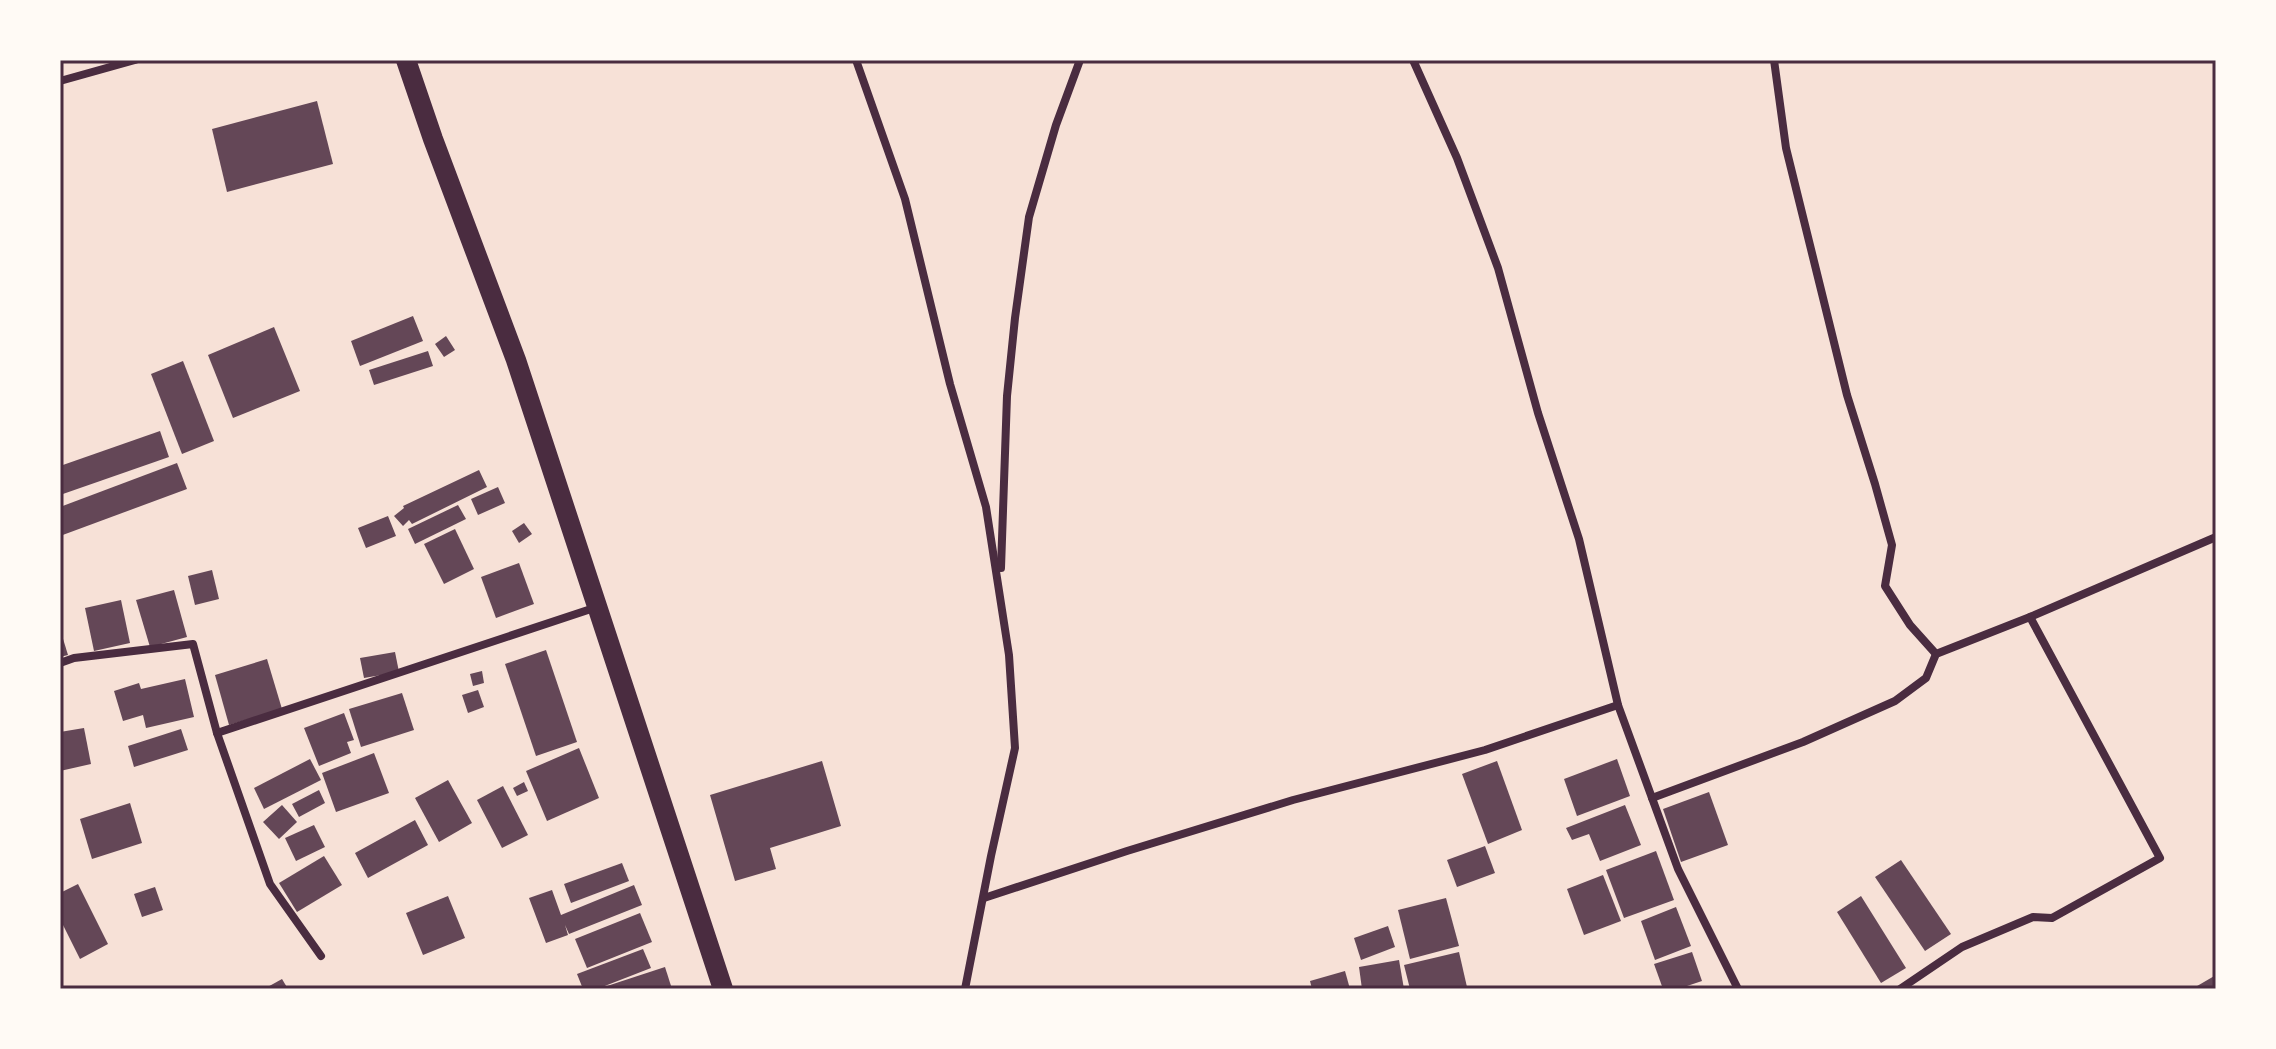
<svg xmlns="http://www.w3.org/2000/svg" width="2276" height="1049" font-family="Roboto,sans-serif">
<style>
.building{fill:#644757}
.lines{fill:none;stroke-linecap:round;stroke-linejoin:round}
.minor{stroke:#4a2c40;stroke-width:8}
.primary{stroke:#4a2c40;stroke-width:20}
.neatline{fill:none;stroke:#4a2c40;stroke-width:3}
</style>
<rect width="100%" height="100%" fill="#f7e1d7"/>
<!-- building -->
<g class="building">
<path d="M317,101L333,164L227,192L212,129Z"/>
<path d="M413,316L423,341L360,366L351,341Z"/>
<path d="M274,327L300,391L233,418L208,355Z"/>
<path d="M446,336L455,350L444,357L435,344Z"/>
<path d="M428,351L433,366L374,385L369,370Z"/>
<path d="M183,361L214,441L182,454L151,374Z"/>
<path d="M160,431L169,457L60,495V466Z"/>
<path d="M177,463L187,489L60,536V507Z"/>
<path d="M479,470L487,487L412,524L409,520L403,526L394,516L404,508L403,506Z"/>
<path d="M498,487L505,503L478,515L471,499Z"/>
<path d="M458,505L466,519L415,544L408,529Z"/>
<path d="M388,516L396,536L366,548L358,528Z"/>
<path d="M524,523L532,534L519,543L512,531Z"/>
<path d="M455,529L474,569L444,584L424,544Z"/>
<path d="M519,563L534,604L496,618L481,577Z"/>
<path d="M212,570L219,599L195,605L188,576Z"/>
<path d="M174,590L187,637L150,647L136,600Z"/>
<path d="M121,600L130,643L94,651L85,608Z"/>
<path d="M60,629L68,655L60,657Z"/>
<path d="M546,650L577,742L536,756L505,664Z"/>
<path d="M395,652L399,672L364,678L360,658Z"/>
<path d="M267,659L282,709L229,725L215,675Z"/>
<path d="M482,671L484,683L473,686L470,674Z"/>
<path d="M185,679L194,717L146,728L143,715L123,721L114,691L139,683L141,689Z"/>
<path d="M478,690L484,707L468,713L462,695Z"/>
<path d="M402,693L414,730L361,747L349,709Z"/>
<path d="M344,713L354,740L347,742L351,753L319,766L304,728Z"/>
<path d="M84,728L91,764L60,771V732Z"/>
<path d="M181,729L188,750L134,767L128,746Z"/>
<path d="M579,748L599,798L547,821L526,771Z"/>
<path d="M374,753L389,793L336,812L322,773Z"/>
<path d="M310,759L321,780L264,809L254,788Z"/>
<path d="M1617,759L1630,796L1577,816L1564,779Z"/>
<path d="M822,761L841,826L770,848L776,869L735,881L710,795Z"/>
<path d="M1497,761L1522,830L1488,844L1462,774Z"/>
<path d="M448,780L472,823L439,842L415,798Z"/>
<path d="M524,782L528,791L517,796L513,788Z"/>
<path d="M503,786L528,835L502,848L477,800Z"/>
<path d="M319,790L325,803L299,817L292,804Z"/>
<path d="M1709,792L1728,845L1681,862L1663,809Z"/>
<path d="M130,803L142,843L92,859L80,819Z"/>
<path d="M282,805L297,822L279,839L263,822Z"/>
<path d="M1625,805L1641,845L1600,861L1589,834L1572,840L1566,828Z"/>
<path d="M415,820L428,845L368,878L355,853Z"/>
<path d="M314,825L325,847L296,861L285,838Z"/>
<path d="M1485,846L1495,873L1457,887L1447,860Z"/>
<path d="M1656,851L1674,900L1624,918L1606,870Z"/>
<path d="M324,856L342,885L297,912L279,883Z"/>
<path d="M1901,860L1951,934L1925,951L1875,877Z"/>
<path d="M622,863L629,881L571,903L564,884Z"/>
<path d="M1603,875L1621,921L1584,935L1567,889Z"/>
<path d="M78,884L108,944L80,959L60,919V893Z"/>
<path d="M634,885L642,905L569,934L565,925L568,935L546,943L529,898L552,890L561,915Z"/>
<path d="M155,887L163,910L142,917L134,894Z"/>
<path d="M448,896L465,938L423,955L406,913Z"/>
<path d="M1861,896L1906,968L1881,983L1837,912Z"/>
<path d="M1446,898L1459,946L1410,959L1398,910Z"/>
<path d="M1676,907L1691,946L1655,960L1641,921Z"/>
<path d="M640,913L652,942L587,968L575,939Z"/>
<path d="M1388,926L1395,947L1361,960L1354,938Z"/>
<path d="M643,949L651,968L597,989H583L577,974Z"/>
<path d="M1459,952L1467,987L1410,989L1404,965Z"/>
<path d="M1692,952L1702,981L1678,989H1663L1654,964Z"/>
<path d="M1399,960L1404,989H1362L1359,967Z"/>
<path d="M665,967L672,989H608L607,986Z"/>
<path d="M1345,971L1350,989H1312L1310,981Z"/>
<path d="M2216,975V989H2192Z"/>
<path d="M282,979L288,989H264Z"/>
</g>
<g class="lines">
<!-- minor -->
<g class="minor">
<path d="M856,60L905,199L950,384L986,507L1009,655L1015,748L991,856L965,989"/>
<path d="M1413,60L1457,158L1498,268L1538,413L1579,539L1618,705L1678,869L1738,989"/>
<path d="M1774,60L1786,148L1847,395L1875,484L1892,545L1885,586L1910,625L1936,654"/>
<path d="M60,81L135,60"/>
<path d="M1001,568L1007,396L1015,318L1029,217L1056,125L1080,60"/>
<path d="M60,663L74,658L193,644L217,733L597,607"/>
<path d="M217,733L270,884L321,956"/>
<path d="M1652,798L1803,742L1895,701L1926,678L1936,654L2030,617L2216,537"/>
<path d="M984,898L1127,851L1293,800L1485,750L1618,705"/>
<path d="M1900,989L1962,947L2033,917L2052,918L2160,858L2030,617"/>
</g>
<!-- primary -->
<path class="primary" d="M406,60L433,139L516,360L723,989"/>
</g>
<!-- border -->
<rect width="2276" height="1049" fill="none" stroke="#fffaf5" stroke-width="124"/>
<rect x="62" y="62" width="2152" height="925" class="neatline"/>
</svg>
